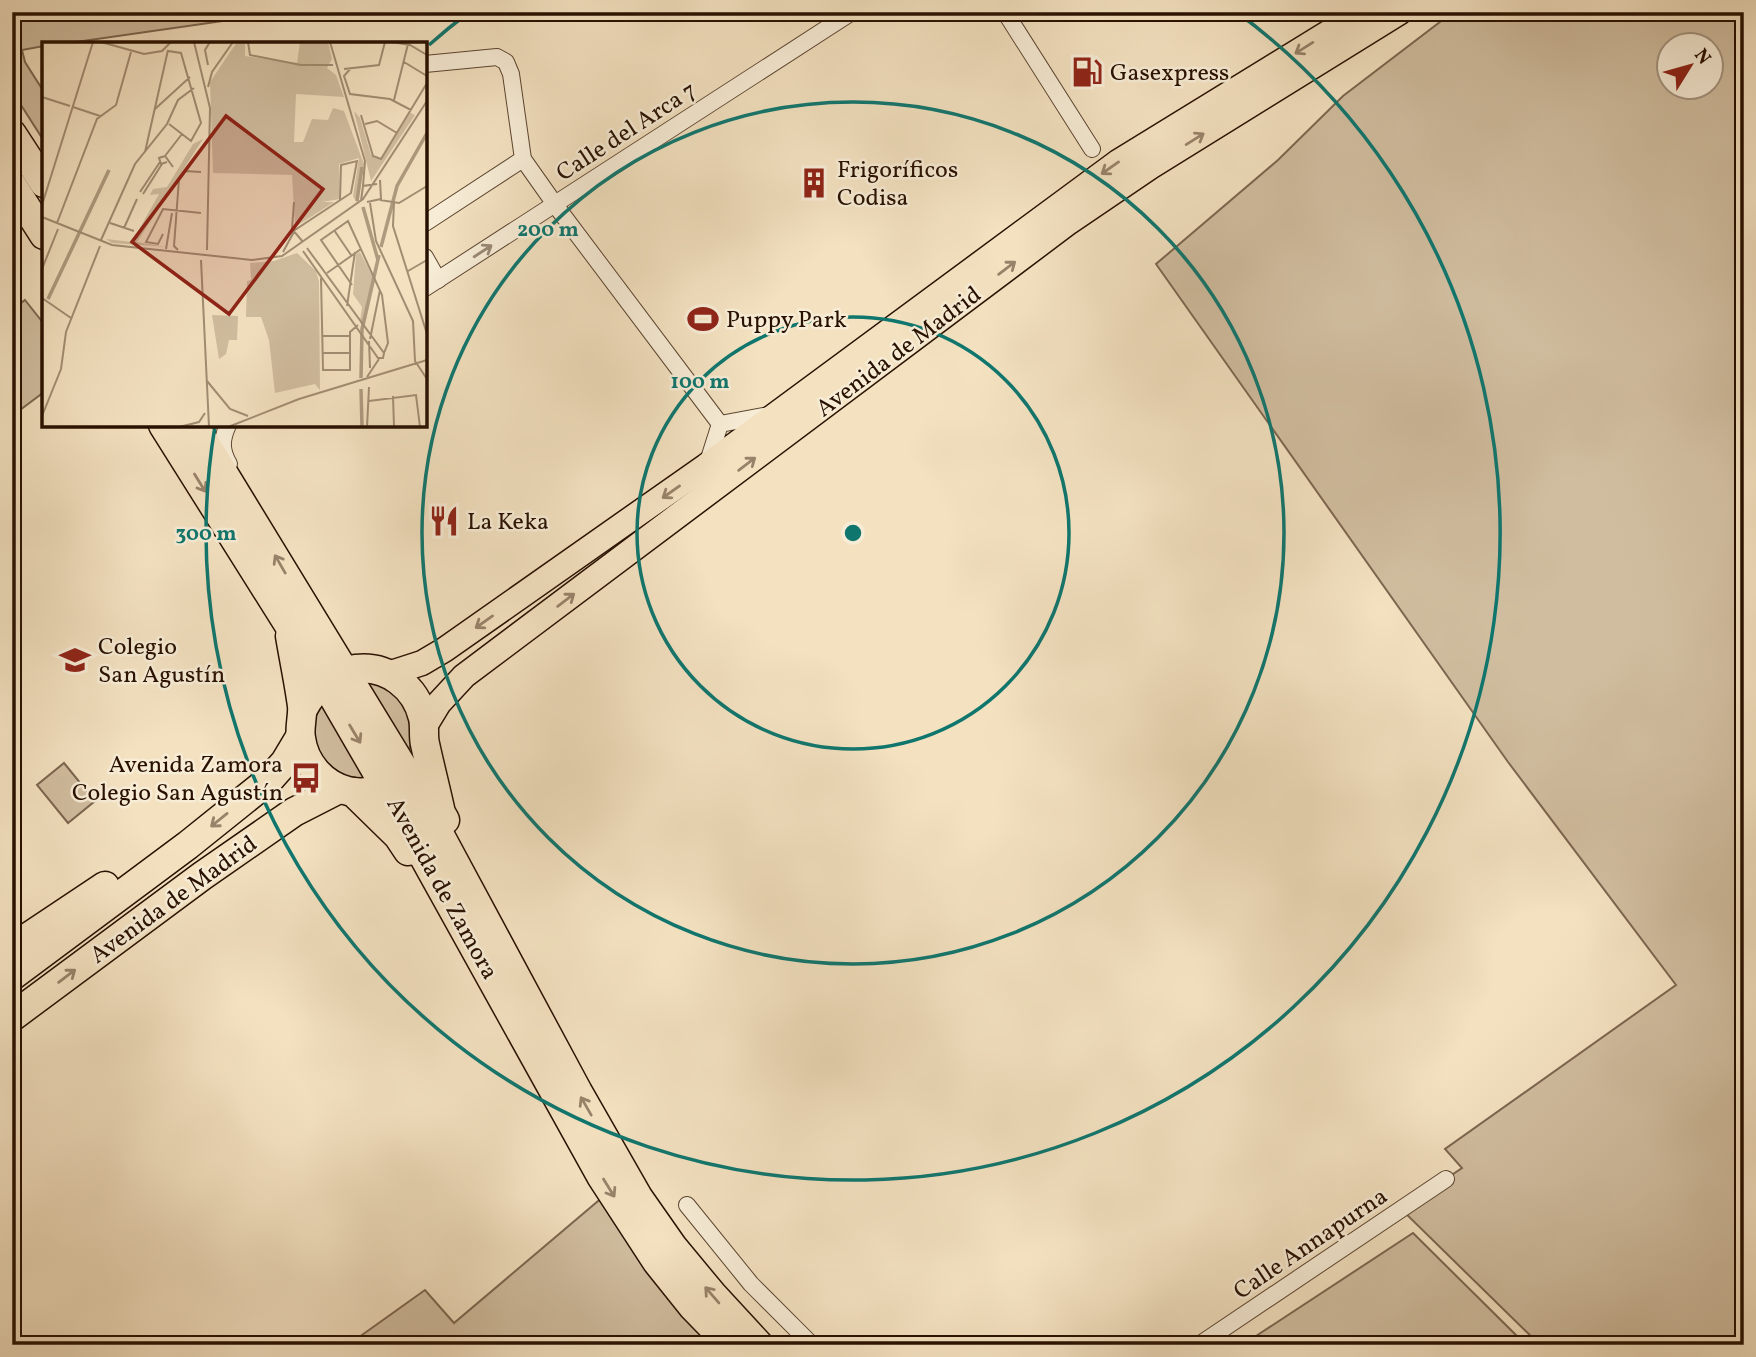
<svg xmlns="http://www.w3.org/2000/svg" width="1756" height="1357" font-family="Vollkorn,serif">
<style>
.green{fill:#d0bd9f;stroke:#7c6650;stroke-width:2;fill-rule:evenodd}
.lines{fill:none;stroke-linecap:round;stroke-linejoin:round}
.street-casing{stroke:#5b4430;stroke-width:18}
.primary-casing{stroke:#281000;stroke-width:27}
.highway-casing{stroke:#281000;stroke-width:31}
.street{stroke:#f7ecd6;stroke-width:16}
.primary{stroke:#f3e1c0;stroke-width:24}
.highway{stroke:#f3e1c0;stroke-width:28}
.oneway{stroke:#98836a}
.oneway2{stroke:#9a8976}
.ring{fill:none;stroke:#0f766e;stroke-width:3.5}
.labels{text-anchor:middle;stroke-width:5;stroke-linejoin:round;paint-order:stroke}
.poi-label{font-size:24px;fill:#281000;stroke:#f7ecd6;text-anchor:start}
.street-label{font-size:24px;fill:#281000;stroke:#f7ecd6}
.inset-river{fill:none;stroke:#ae9a7f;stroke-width:3.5}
.inset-road{fill:none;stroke:#a28d73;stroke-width:2}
.view{fill:#8f2418;fill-opacity:0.15;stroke:#8f2418;stroke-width:3.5}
.inset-edge{fill:none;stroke:#281000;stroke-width:3.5}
.centre{fill:#0f766e;stroke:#f7ecd6;stroke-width:3.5}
.ring-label{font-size:21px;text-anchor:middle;font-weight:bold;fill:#0f766e;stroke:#f7ecd6;stroke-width:5;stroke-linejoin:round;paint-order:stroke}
</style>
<rect width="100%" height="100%" fill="#f3e1c0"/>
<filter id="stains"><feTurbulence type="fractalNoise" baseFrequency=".00286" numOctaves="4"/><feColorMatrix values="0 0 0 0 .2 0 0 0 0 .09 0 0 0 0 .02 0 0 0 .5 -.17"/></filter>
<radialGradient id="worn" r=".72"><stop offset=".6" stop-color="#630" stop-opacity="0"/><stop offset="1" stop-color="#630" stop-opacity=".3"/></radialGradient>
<!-- green -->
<g class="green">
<path d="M12,12H285L62,44H44V46L22,50L25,62L44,92V141L12,91Z"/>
<path d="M1453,12H1744V1345H1540L1401,1209L1462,1168L1445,1149L1676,985L1508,762L1156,264L1278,160L1343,96ZM1668,46H1710V88H1668Z"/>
<path d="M25,300L44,324V392L12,416V310Z"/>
<path d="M358,680L388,685L407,702L413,740L404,760Z"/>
<path d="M322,702L367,781C360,779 352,779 345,776C323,768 307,740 314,717C316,711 320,706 322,702Z"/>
<path d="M64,763L95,801L68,823L37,785Z"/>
<path d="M604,1196L717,1345H348L425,1290L454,1323Z"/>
<path d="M1413,1233L1526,1345H1244L1253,1338Z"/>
</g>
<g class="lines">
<!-- street casing -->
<g class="street-casing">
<g id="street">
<path d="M1005,12L1092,149"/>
<path d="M425,64L497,57L506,62L511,74L523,159L559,210L720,424"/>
<path d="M425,223L523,159"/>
<path d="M425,257L438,280"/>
<path d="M425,288L852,12"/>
<path d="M720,424L769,415"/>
<path d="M228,425C221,440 221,450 229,464"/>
<path d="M707,465L720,424"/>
<path d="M687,1205L751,1284L812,1345"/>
<path d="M1199,1345L1446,1179"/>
</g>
</g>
<!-- primary casing -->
<g class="primary-casing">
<g id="primary">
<path d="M388,674L422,663L444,650L706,466L1118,162L1362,12"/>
<path d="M425,726L439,703L464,676L1069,222L1150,167L1400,12"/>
</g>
</g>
<!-- highway casing -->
<g class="highway-casing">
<g id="highway">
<path d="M12,134L44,183"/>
<path d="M12,185L44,235"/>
<path d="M163,425L324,681L375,769L601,1176L657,1262L693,1307L730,1345"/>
<path d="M194,425L407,774L578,1092L638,1197L673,1247L712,1294L759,1345"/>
<path d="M290,636C294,660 299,683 302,706C303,716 299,728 301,738C304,763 323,785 348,791C366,795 384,790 399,780"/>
<path d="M303,709C315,687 330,672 356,669C387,665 416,687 423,718C425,727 423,736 425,744C430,767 436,790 441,813L445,820"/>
<path d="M353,792L398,836L408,851"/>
<path d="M12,948L105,886"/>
<path d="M12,976L188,845L269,780L285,762L300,737"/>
<path d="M12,1017L202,876L294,812L339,789"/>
</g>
</g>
<!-- street -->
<use href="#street" class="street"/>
<!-- primary -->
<use href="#primary" class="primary"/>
<!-- highway -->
<use href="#highway" class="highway"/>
</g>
<!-- one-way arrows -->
<defs><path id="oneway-shaft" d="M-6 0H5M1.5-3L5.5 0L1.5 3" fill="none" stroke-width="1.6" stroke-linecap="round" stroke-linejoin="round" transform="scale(1.75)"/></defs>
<g class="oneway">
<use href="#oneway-shaft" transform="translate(1304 48) rotate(148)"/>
<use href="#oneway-shaft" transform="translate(1195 139) rotate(-32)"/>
<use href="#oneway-shaft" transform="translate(1110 168) rotate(145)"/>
<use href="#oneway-shaft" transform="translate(1007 268) rotate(-37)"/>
<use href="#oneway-shaft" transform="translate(747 464) rotate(-37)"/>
<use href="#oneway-shaft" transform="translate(200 483) rotate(58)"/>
<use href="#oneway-shaft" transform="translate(671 492) rotate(145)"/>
<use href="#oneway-shaft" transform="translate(280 564) rotate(-120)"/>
<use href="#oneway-shaft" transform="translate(566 600) rotate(-37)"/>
<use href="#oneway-shaft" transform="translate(484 622) rotate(145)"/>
<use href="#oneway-shaft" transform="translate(355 734) rotate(59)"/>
<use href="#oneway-shaft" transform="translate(219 820) rotate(141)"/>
<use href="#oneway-shaft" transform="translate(67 976) rotate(-37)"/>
<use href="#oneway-shaft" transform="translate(586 1106) rotate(-120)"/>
<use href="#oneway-shaft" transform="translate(609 1188) rotate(58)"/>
<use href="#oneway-shaft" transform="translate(712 1295) rotate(-131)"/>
</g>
<use class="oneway2" href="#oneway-shaft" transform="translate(483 251) rotate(-33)"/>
<!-- distance rings -->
<g class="ring">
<circle cx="853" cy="533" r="216"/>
<circle cx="853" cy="533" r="431"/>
<path d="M429 45A647 647 0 0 1 468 13M1238 13A647 647 0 1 1 215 426"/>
</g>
<!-- icons -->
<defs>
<g id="fuel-bare" transform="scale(2.415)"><path d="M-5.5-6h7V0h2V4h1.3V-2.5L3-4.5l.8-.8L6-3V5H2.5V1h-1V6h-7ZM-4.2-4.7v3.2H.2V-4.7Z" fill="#8f2418" stroke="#f7ecd6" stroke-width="2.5" paint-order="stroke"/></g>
<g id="building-bare" transform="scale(2.415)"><path d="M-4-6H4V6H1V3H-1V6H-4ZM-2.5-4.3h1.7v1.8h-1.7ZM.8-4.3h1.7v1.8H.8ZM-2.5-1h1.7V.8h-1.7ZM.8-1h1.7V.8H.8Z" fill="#8f2418" stroke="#f7ecd6" stroke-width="2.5" paint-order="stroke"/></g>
<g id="stadium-bare" transform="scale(2.415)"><path d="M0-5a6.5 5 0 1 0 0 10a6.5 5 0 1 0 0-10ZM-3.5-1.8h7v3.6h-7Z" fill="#8f2418" stroke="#f7ecd6" stroke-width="2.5" paint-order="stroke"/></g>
<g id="restaurant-bare" transform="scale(2.415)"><path d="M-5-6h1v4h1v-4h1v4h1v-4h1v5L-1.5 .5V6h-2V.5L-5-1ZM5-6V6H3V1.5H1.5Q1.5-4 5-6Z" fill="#8f2418" stroke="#f7ecd6" stroke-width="2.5" paint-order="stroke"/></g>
<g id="school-bare" transform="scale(2.415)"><path d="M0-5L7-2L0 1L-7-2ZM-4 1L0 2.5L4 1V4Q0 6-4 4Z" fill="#8f2418" stroke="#f7ecd6" stroke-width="2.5" paint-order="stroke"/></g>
<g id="bus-bare" transform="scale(2.415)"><path d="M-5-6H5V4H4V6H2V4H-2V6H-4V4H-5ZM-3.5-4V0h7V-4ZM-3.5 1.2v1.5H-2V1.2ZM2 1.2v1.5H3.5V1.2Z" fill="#8f2418" stroke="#f7ecd6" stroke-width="2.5" paint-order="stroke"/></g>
</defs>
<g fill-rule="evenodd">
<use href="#fuel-bare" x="1087" y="72"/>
<use href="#building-bare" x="814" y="183"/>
<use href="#stadium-bare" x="703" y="319"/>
<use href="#restaurant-bare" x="444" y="521"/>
<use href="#school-bare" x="75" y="660"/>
<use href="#bus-bare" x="306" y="778"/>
</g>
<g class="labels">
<!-- poi labels -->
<g class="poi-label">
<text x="1110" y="80">Gasexpress</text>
<text x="837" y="177">Frigoríficos<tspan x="837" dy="28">Codisa</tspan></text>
<text x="726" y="327">Puppy Park</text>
<text x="467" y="529">La Keka</text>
<text x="98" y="654">Colegio<tspan x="98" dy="28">San Agustín</tspan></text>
<text x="283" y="772" text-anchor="end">Avenida Zamora<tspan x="283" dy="28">Colegio San Agustín</tspan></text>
</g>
<!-- street labels -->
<g class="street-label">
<text transform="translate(626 131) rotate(-33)" y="8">Calle del Arca 7</text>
<text transform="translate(898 351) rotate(-37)" y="8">Avenida de Madrid</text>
<text transform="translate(443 888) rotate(61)" y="8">Avenida de Zamora</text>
<text transform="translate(173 899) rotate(-36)" y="8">Avenida de Madrid</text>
<text transform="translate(1310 1243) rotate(-34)" y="8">Calle Annapurna</text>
</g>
</g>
<!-- overview -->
<g transform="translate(42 42)">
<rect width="385" height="385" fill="#f3e1c0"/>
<path d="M195,0H203V14L255,21L258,0H286L290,17L285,26L294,33L302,55L254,52L252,100H261L270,77L286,78L291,66L302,69L322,122L315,161L311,154L317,116L297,122L298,157L280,160H292L253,185L250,133L171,131L168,40ZM312,69L318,76L329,113L339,117L367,70L373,73L329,139ZM161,97L95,200L125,205L70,201L64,197L90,200L117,152L108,153L111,147L125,145L151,102ZM318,210L333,239L322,287L318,280L320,265L311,252L314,212ZM255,211L274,229L277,239L278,348L273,342L233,351L227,298L219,275H204L205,239L209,238L208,221L232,219ZM170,273L196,274L195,298H187L184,312L177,317Z" fill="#d0bd9f"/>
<path class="inset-river" d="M315,159L320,125M321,165L336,218M339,205L355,144L385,91M6,257L67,128M319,336L320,287L337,213M319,347L320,385"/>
<path class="inset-road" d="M59,0L102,12L120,9L129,0M152,0L168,66L165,208M206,0L208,13L259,23H291M288,0L323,119L321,144M350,0L368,3L385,13M126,9L139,11L159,81L149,99L127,82M362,20L385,34M166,23L163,8L168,0M309,26L302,34L308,52L348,57L369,68M302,27L337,23L343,0M166,45L170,30L191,0M0,55L28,64M352,58L366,2M31,65L58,74M113,67L148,35M319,73L331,114L339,117L385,41M323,82L335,79L355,91M103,110L126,8M123,114L140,92M125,120L119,122L117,116L123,114L131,125M98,150L118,120M101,152L120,122M338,158L357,161L385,144M319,159L321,144L335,142M252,160L250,187L261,200M325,160L339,157L338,138M352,160L351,184L385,292M328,161L334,199L371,279L373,319L385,337M0,163L51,0M0,175L70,203L210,218L240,214L321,157L385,59M15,181L55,77L74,63L89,10M68,181L92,189M82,186L95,157M292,188L309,213M121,192L116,202L104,200L121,167L159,171M59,198L93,122L125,82L136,58L152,46M124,207L130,171M136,208L132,204L137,137L143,129L159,130M261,209L336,316H341L342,311L265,206M241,210L253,188L309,151L315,119L299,123L298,158M159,218L167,385M0,227L16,187M366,229L385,218M285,231L319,207M279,236L281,328H308V290L316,283M310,243L279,198L306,179L340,253L346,301L342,311M0,256L29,276M305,264L313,210M280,294H308M328,297L338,248M327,299L328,326M280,311H308M325,335L337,317M165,339L188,367L206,374M351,354L352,385M327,359L374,353L378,385M0,374L19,327L24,290L58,204M137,385L157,380L163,371M186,385L257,357L385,318M325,385L327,345"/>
<path class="view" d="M184,74L281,147L187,272L90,200Z"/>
<rect width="385" height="385" class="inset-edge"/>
</g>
<circle cx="853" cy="533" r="10" class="centre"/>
<g class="ring-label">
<text x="548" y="236">200 m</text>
<text x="700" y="388">100 m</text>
<text x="206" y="540">300 m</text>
</g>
<!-- margin -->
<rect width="1756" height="1357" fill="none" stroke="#f3e1c0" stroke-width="42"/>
<rect x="14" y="14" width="1728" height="1329" fill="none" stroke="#281000" stroke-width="3.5"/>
<rect x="21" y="21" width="1714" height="1315" fill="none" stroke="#281000" stroke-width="2"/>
<!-- north arrow -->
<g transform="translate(1690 66) rotate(53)"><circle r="33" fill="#f7ecd6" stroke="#a49480" stroke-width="2"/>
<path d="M0-5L12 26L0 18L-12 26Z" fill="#8f2418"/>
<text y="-10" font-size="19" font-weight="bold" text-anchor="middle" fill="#281000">N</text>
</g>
<rect width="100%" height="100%" filter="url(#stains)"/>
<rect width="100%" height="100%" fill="url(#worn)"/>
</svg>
